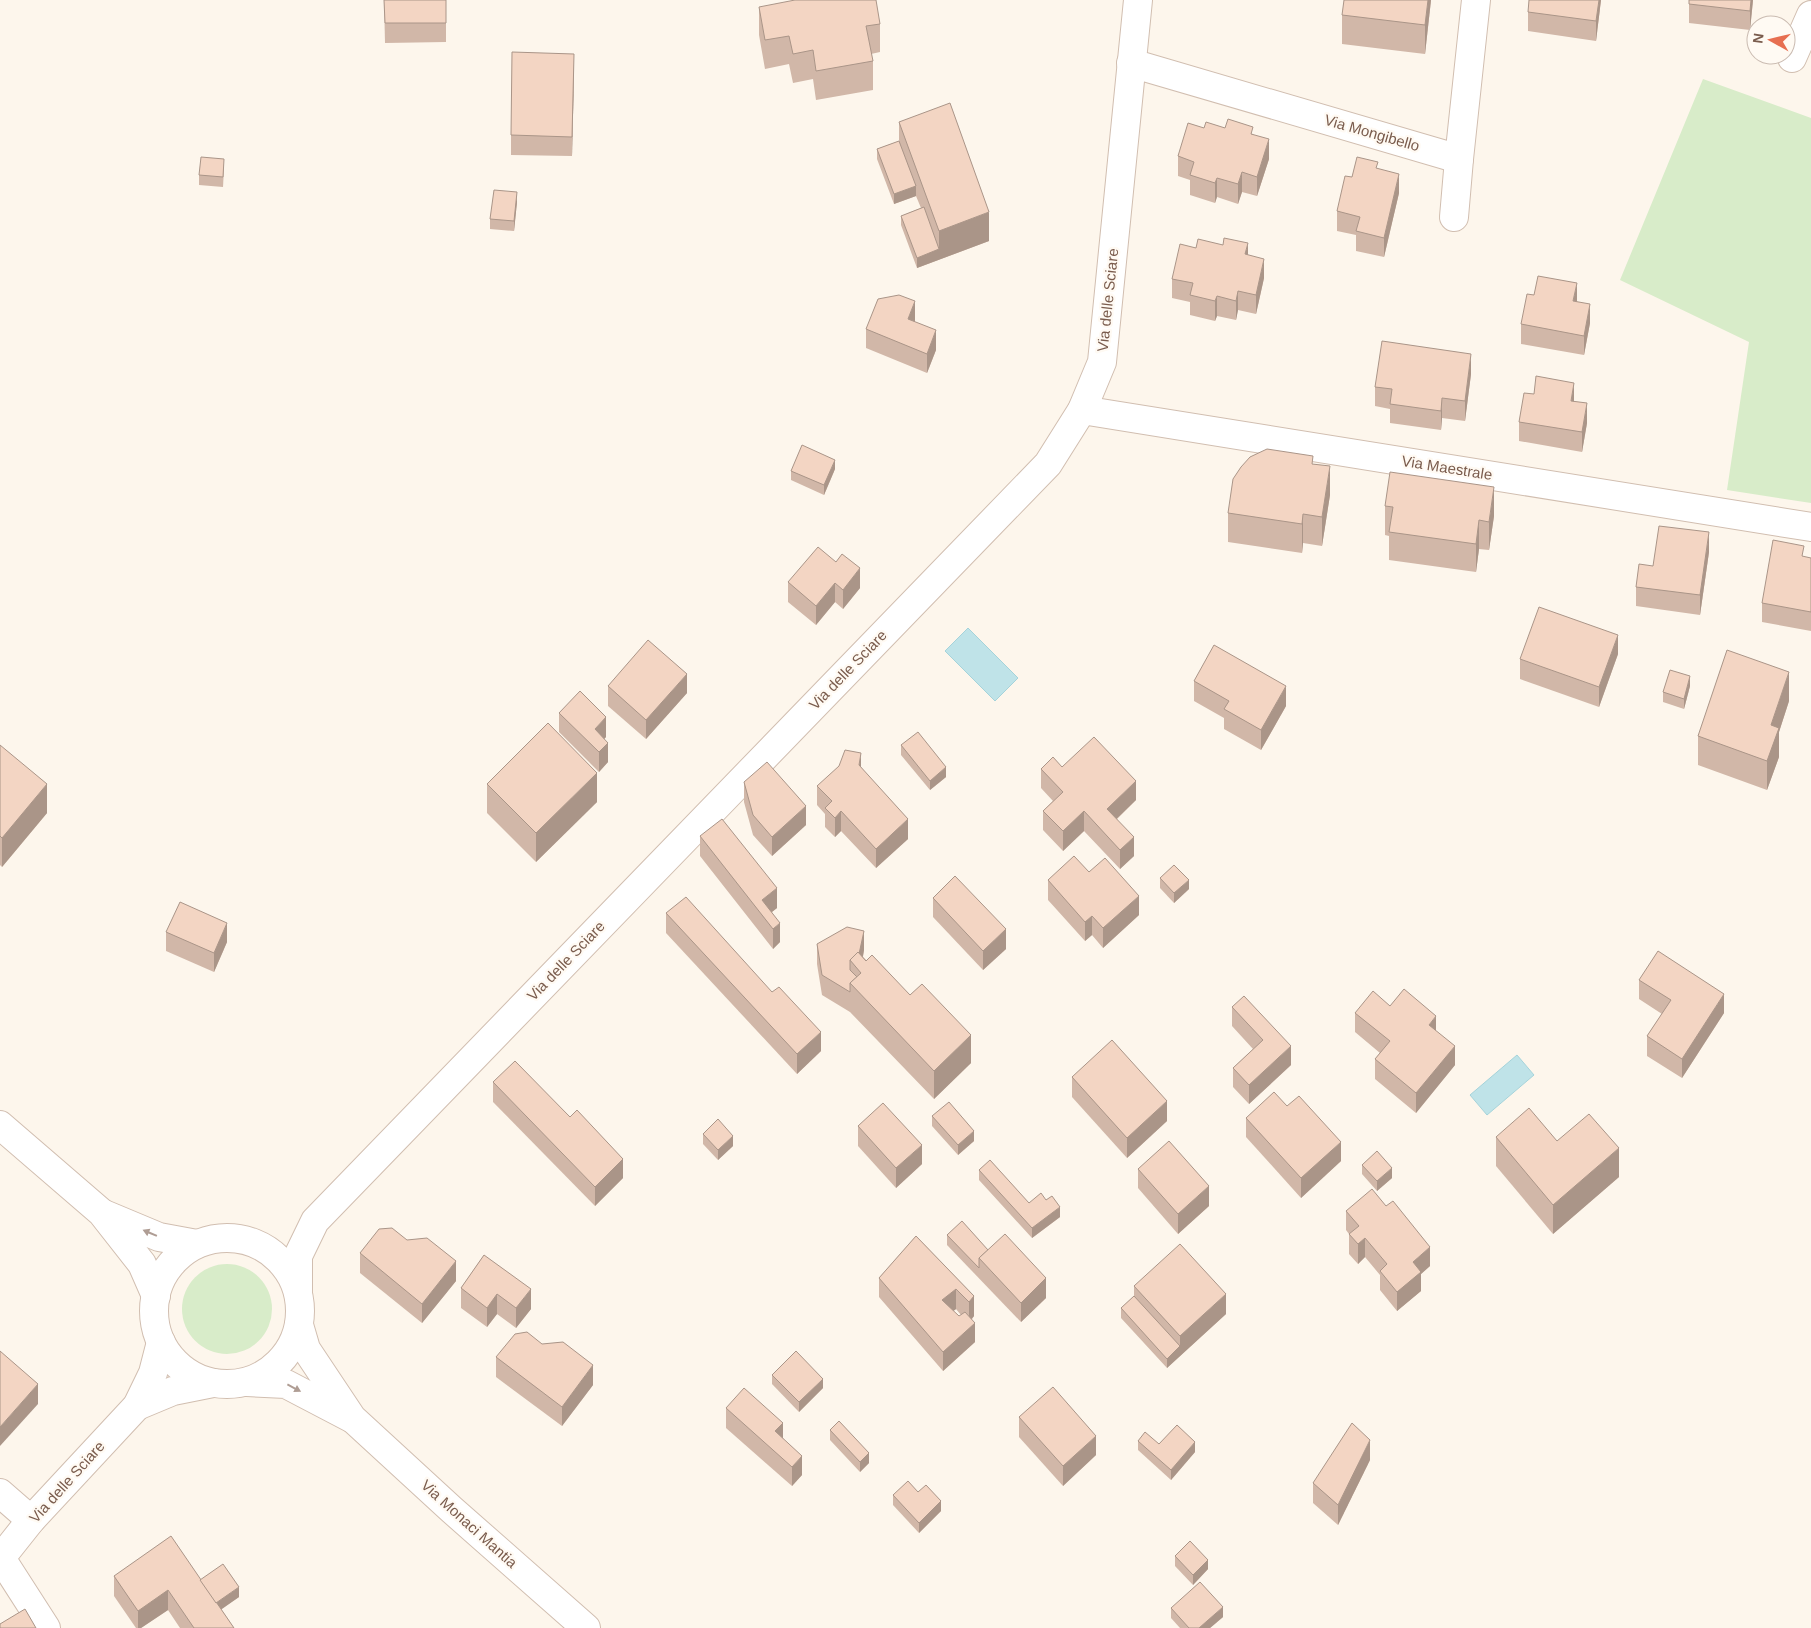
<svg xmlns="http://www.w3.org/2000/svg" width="1811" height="1628" font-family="Helvetica,sans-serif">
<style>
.green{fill:#d8ecc9}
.water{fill:#bfe3e8;stroke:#a5d3da}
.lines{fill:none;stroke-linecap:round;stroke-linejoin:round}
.minor-casing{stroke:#d1beb0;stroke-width:30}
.minor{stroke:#fff;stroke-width:28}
.wall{fill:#d1b7a8;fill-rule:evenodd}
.shaded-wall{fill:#aa9588}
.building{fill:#f3d5c3;stroke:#aa9588}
.oneway{fill:#af9d94}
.labels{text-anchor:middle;stroke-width:4.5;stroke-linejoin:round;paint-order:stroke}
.street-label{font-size:15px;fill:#7a5c4d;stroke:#fffaf3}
</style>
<rect width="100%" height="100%" fill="#fdf6ec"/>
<!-- green -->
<g class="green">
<path d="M1703,79L1811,118V503L1727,490L1749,342L1620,280Z"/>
<circle cx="227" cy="1309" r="45"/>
</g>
<!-- water -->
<g class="water">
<path d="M968,628L1018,678L995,701L945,651Z"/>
<path d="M1517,1055L1534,1075L1487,1115L1470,1095Z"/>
</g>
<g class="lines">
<!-- minor casing -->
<g class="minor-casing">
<g id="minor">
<path d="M1792,58L1811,15"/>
<path d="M1131,63L1459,159L1476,0"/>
<path d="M1454,217L1459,159"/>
<path d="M1082,410L1811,527"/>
<path d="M0,1125L102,1213L142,1264L156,1296"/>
<path d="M104,1214L159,1237L197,1244"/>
<circle cx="227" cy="1311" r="73"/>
<path d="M298,1291V1256L315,1221L1048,464L1082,410L1102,362L1138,0"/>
<path d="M299,1325L306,1349L352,1418L451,1509L586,1628"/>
<path d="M247,1382L286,1384L351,1418"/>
<path d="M137,1406L173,1391L213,1383"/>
<path d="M0,1493L31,1520"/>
<path d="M1,1558L46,1628"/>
<path d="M0,1559L31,1520L137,1406L153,1373L161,1342"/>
</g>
</g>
<!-- minor -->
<use href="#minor" class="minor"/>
</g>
<!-- wall -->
<g class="wall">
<path d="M384,0H446V42L385,43Z"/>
<path d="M1431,0L1425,54L1342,44V15Z"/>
<path d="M1601,0L1596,41L1528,31V12Z"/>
<path d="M1689,0H1753L1750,30L1689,23Z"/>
<path d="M759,7L880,24V52L871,54L873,61V90L816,100L813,79L793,83L789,64L765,69L759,35Z"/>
<path d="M574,73L572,156L511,155V135Z"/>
<path d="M899,122L989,241L917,268L901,225V216L921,208L916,196L894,204L877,159V149L899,141Z"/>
<path d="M1204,128H1225L1253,134L1269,159L1257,196L1242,192L1238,204L1217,197L1215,203L1190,195V180L1178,176V156Z"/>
<path d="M224,169L223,187L199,185V175Z"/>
<path d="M1378,169L1399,193L1384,257L1356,251V235L1337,231V211L1352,177Z"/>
<path d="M517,202L514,231L490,229V219Z"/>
<path d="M1196,248L1248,255L1264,278L1256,314L1238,310L1236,320L1217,316L1215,321L1190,315V302L1172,298V279Z"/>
<path d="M1577,301L1590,323L1584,355L1521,344V324Z"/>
<path d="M915,321L914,322L936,350L927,373L866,348V329Z"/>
<path d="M1471,374L1465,421L1442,418L1441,430L1390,423V409L1375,406V387Z"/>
<path d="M1574,401L1587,423L1582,452L1519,441V422Z"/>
<path d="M1313,464L1330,495L1322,546L1303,543L1302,553L1228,542V513Z"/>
<path d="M835,469L824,495L791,480V471Z"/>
<path d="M1385,506L1494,516L1489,550L1479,549L1476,572L1389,560V536L1385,535Z"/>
<path d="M1709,552L1700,615L1636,606V587L1653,566Z"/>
<path d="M1804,557L1811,558V631L1762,622V603Z"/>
<path d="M836,562L860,588L843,609L835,602L816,625L788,602V582Z"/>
<path d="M1618,654L1599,707L1520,679V659Z"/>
<path d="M1194,681L1286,706L1261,750L1224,729V718L1194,701Z"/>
<path d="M608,686L687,693L646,739L608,706Z"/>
<path d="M1690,686L1684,709L1663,702V692Z"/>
<path d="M1789,701L1779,732V757L1767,790L1698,765V736Z"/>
<path d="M559,713L606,737L604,739L608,762L599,772L559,732Z"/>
<path d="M0,745L47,813L2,867L0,865Z"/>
<path d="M901,745L946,777L930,790L901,755Z"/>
<path d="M861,767L908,839L876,868L841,831L835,837L825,827V814L817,805V786Z"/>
<path d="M1062,767L1136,800L1117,819L1134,856L1120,869L1084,831L1063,851L1043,830V811L1053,801L1041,788V769Z"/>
<path d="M744,782L806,825L772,856L753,835L744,802Z"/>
<path d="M487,784L597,802L536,862L487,813Z"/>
<path d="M700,836L777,908L772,912L780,942L773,949L700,856Z"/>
<path d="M1089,872L1139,915L1103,948L1092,935L1085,941L1048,900V880Z"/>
<path d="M1160,878L1189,889L1174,903L1160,888Z"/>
<path d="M933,898L1006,949L983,970L933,917Z"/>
<path d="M666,913L821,1051L797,1074L666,933Z"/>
<path d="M166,932L227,942L214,972L166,951Z"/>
<path d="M817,944L864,950L863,957L971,1063L934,1099L850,1012L822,995L817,964Z"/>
<path d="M1639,980L1724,1013L1682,1078L1647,1056V1036L1662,1014L1639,999Z"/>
<path d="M1390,1006L1436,1031L1455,1065L1416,1113L1375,1079V1059L1380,1053L1355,1032V1013Z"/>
<path d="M1232,1007L1291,1065L1249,1104L1233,1087V1068L1253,1049L1232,1026Z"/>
<path d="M1072,1077L1167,1121L1127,1158L1072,1097Z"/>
<path d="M493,1082L623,1178L595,1206L493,1102Z"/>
<path d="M1287,1106L1341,1161L1301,1198L1246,1137V1118Z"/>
<path d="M932,1116L974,1141L958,1155L932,1126Z"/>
<path d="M858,1126L922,1164L896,1188L858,1146Z"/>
<path d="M703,1134L733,1146L718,1160L703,1144Z"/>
<path d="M1496,1137L1557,1141L1619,1177L1553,1234L1496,1166Z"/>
<path d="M1362,1165L1392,1178L1377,1191L1362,1174Z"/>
<path d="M1138,1169L1209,1206L1178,1234L1138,1188Z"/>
<path d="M979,1170L1029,1203L1046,1200L1060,1217L1032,1238L979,1180Z"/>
<path d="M1346,1211L1430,1266L1421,1274V1291L1397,1311L1380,1290V1275L1365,1257L1358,1264L1349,1254V1234L1346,1230Z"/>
<path d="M947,1235L988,1250L1046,1298L1021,1322L947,1245Z"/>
<path d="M916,1236L974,1296V1316L972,1319L975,1342L943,1371L879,1297V1278ZM956,1309L961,1315L959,1316L953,1311Z"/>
<path d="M407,1240L456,1281L422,1323L360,1273V1253Z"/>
<path d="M484,1255L531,1309L516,1328L497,1314L487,1327L461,1308V1288Z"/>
<path d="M1134,1286L1226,1314L1167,1368L1121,1318V1308L1134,1296Z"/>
<path d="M542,1344L593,1385L562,1426L496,1377V1357Z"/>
<path d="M772,1375L823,1388L799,1412L772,1384Z"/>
<path d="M726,1408L783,1438L802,1475L792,1486L726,1428Z"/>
<path d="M1019,1417L1096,1455L1063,1486L1019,1437Z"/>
<path d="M830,1430L869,1463L860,1472L830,1440Z"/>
<path d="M1138,1441L1195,1452L1171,1480L1138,1450Z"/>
<path d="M1370,1460L1338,1525L1313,1503V1483Z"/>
<path d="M918,1492L941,1511L919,1533L893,1505V1495Z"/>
<path d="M1175,1556L1208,1569L1193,1585L1175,1566Z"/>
<path d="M114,1576L200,1580L239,1597L221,1609L234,1628H180L168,1610L141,1628H136L114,1596Z"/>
<path d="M1171,1608L1223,1617L1210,1628H1180L1171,1618Z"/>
</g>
<!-- shaded-wall -->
<g class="shaded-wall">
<path d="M1428,0H1431L1425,54V25Z"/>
<path d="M1599,0H1601L1596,41V21Z"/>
<path d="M1751,0H1753L1750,30V11Z"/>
<path d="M574,54V73L572,156V137Z"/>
<path d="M1269,139V159L1257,196V177Z"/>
<path d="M1242,172V192L1238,204V184Z"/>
<path d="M1399,174V193L1384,257V238Z"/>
<path d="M1217,178V197L1215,203V183Z"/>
<path d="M916,186V196L894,204V194Z"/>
<path d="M517,192V202L514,231V221Z"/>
<path d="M989,212V241L917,268V258L939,249V231Z"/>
<path d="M1248,243V263L1245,254Z"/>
<path d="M1264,259V278L1256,314V295Z"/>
<path d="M1577,283V302L1573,301Z"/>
<path d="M1238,291V310L1236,320V301Z"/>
<path d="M1217,296V316L1215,321V301Z"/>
<path d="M915,301V321L908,338V319Z"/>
<path d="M1590,304V323L1584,355V336Z"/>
<path d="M936,330V350L927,373V354Z"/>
<path d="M1471,354V374L1465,421V401Z"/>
<path d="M1574,383V402L1571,401Z"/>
<path d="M1442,398V418L1441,430V411Z"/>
<path d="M1587,403V423L1582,452V432Z"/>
<path d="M835,460V469L824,495V485Z"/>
<path d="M1330,466V495L1322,546V517Z"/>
<path d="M1494,487V516L1489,550V522Z"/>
<path d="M1303,514V543L1302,553V524Z"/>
<path d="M1479,520V549L1476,572V544Z"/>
<path d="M1709,532V552L1700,615V595Z"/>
<path d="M860,568V588L843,609V590Z"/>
<path d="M835,583V602L816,625V606Z"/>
<path d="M1618,635V654L1599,707V687Z"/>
<path d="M1789,672V701L1779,732V757L1767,790V761L1771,725Z"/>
<path d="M687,674V693L646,739V720Z"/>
<path d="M1690,676V686L1684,709V699Z"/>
<path d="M1286,686V706L1261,750V730Z"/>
<path d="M606,717V737L595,749V729Z"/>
<path d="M608,743V762L599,772V752Z"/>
<path d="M861,753V773L859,765Z"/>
<path d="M946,767V777L930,790V781Z"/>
<path d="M597,773V802L536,862V833Z"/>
<path d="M1136,781V800L1107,828V809Z"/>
<path d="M47,784V813L2,867V838Z"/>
<path d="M806,806V825L772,856V837Z"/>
<path d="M841,811V831L835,837V818Z"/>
<path d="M1084,811V831L1063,851V831Z"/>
<path d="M908,819V839L876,868V849Z"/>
<path d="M1134,837V856L1120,869V850Z"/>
<path d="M1189,880V889L1174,903V893Z"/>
<path d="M777,888V908L764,918L762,900Z"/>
<path d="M1139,896V915L1103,948V928Z"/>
<path d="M1092,916V935L1085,941V922Z"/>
<path d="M227,923V942L214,972V953Z"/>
<path d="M780,923V942L773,949V929Z"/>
<path d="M1006,929V949L983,970V951Z"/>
<path d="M864,931V950L860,971L855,965Z"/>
<path d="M1724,994V1013L1682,1078V1059Z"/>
<path d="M1436,1016V1035L1429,1025Z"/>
<path d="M821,1032V1051L797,1074V1054Z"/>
<path d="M971,1035V1063L934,1099V1071Z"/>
<path d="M1291,1046V1065L1249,1104V1085Z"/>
<path d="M1455,1046V1065L1416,1113V1093Z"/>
<path d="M1167,1101V1121L1127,1158V1138Z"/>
<path d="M974,1131V1141L958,1155V1145Z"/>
<path d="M733,1136V1146L718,1160V1150Z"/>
<path d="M1341,1142V1161L1301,1198V1178Z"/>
<path d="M922,1145V1164L896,1188V1168Z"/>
<path d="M1619,1148V1177L1553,1234V1205Z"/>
<path d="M623,1159V1178L595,1206V1187Z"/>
<path d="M1392,1168V1178L1377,1191V1181Z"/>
<path d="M1209,1186V1206L1178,1234V1214Z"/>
<path d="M1060,1207V1217L1032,1238V1228Z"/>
<path d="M1365,1238V1257L1358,1264V1244Z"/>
<path d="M1430,1247V1266L1421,1274V1291L1397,1311V1292L1413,1262Z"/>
<path d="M456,1261V1281L422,1323V1304Z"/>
<path d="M1046,1278V1298L1021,1322V1303Z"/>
<path d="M531,1289V1309L516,1328V1308Z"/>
<path d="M956,1289V1309L942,1320V1300Z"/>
<path d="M497,1294V1314L487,1327V1308Z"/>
<path d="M1226,1294V1314L1167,1368V1359L1180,1346V1336Z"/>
<path d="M974,1296V1316L969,1322V1302Z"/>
<path d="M975,1323V1342L943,1371V1352Z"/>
<path d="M593,1365V1385L562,1426V1407Z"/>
<path d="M823,1379V1388L799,1412V1402Z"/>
<path d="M38,1384V1404L0,1446V1427Z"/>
<path d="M783,1423V1443L775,1431Z"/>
<path d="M1096,1436V1455L1063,1486V1466Z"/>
<path d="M1370,1440V1460L1338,1525V1505Z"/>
<path d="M1195,1442V1452L1171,1480V1470Z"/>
<path d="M869,1453V1463L860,1472V1462Z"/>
<path d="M802,1456V1475L792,1486V1467Z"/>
<path d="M941,1501V1511L919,1533V1523Z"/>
<path d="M1208,1560V1569L1193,1585V1575Z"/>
<path d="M239,1587V1597L212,1616V1606Z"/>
<path d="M168,1590V1610L141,1628H138V1611Z"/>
<path d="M1223,1607V1617L1210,1628H1199Z"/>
</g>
<!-- building -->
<g class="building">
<path d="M384,0H446V23H385Z"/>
<path d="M795,0H876L880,24L866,26L873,61L816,71L813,50L793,54L789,36L765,40L759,7Z"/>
<path d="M1344,0H1428L1425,25L1342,15Z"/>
<path d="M1529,0H1599L1596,21L1528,12Z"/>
<path d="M1689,0H1751L1750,11L1689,4Z"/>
<path d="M512,52L574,54L572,137L511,135Z"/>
<path d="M950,103L989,212L939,231L899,122Z"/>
<path d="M1228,119L1253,127L1251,134L1269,139L1257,177L1242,172L1238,184L1217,178L1215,183L1190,175L1194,162L1178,156L1188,123L1204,128L1206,122L1225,128Z"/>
<path d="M899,141L916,186L894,194L877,149Z"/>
<path d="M201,157L224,159L223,177L199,175Z"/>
<path d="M1357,157L1378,162L1376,168L1399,174L1384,238L1356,231L1360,217L1337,211L1345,176L1352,177Z"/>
<path d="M494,190L517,192L514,221L490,219Z"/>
<path d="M924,207L939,249L917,258L901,216Z"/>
<path d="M1224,238L1248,243L1245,254L1264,259L1256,295L1238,291L1236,301L1217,296L1215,301L1190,295L1193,283L1172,279L1180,244L1196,248L1198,239L1223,245Z"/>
<path d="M1538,276L1577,283L1573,301L1590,304L1584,336L1521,324L1527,294L1534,295Z"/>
<path d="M899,295L915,301L908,319L936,330L927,354L866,329L878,299Z"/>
<path d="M1382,341L1471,354L1465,401L1442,398L1441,411L1390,404L1392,389L1375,387Z"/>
<path d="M1536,376L1574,383L1571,401L1587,403L1582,432L1519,422L1524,393L1534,394Z"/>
<path d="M802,445L835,460L824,485L791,471Z"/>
<path d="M1267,449L1313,456L1312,464L1330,466L1322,517L1303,514L1302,524L1228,513L1233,479L1241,467L1250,457Z"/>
<path d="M1390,472L1494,487L1489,522L1479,520L1476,544L1389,532L1393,507L1385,506Z"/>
<path d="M1659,526L1709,532L1700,595L1636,587L1639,564L1653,566Z"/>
<path d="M1773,540L1804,546L1802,556L1811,558V612L1762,603Z"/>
<path d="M818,547L836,562L842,554L860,568L843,590L835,583L816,606L788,582Z"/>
<path d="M1539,607L1618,635L1599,687L1520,659Z"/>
<path d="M648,640L687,674L646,720L608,686Z"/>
<path d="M1214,645L1286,686L1261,730L1224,709L1229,701L1194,681Z"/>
<path d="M1727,650L1789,672L1771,725L1779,728L1767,761L1698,736Z"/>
<path d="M1670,670L1690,676L1684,699L1663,692Z"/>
<path d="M580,691L606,717L595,729L608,743L599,752L559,713Z"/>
<path d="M548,723L597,773L536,833L487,784Z"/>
<path d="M918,732L946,767L930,781L901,745Z"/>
<path d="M1094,737L1136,781L1107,809L1134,837L1120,850L1084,811L1063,831L1043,811L1063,792L1041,769L1053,757L1062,767Z"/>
<path d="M0,745L47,784L2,838L0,836Z"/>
<path d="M845,750L861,753L859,765L908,819L876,849L841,811L835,818L825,808L832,801L817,786L839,766Z"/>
<path d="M767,762L806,806L772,837L753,815L744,782Z"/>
<path d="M722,819L777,888L762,900L780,923L773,929L700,836Z"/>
<path d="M1074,856L1089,872L1105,858L1139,896L1103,928L1092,916L1085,922L1048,880Z"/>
<path d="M1174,865L1189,880L1174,893L1160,878Z"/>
<path d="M955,876L1006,929L983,951L933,898Z"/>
<path d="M686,897L772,992L779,987L821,1032L797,1054L666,913Z"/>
<path d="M180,902L227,923L214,953L166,932Z"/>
<path d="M847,927L864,931L859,954L858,952L850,960V970L857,977L850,983V992L822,975L817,944Z"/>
<path d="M1658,951L1724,994L1682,1059L1647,1036L1671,1000L1639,980Z"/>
<path d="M858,952L866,961L872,955L910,995L922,984L971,1035L934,1071L850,983L861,973L850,960Z"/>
<path d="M1404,989L1436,1016L1429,1025L1455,1046L1416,1093L1375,1059L1390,1041L1355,1013L1373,991L1390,1006Z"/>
<path d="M1244,996L1291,1046L1249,1085L1233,1068L1263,1040L1232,1007Z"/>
<path d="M1112,1040L1167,1101L1127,1138L1072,1077Z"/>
<path d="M515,1061L570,1117L577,1110L623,1159L595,1187L493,1082Z"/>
<path d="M1274,1092L1287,1106L1299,1096L1341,1142L1301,1178L1246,1118Z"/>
<path d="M949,1102L974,1131L958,1145L932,1116Z"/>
<path d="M883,1103L922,1145L896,1168L858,1126Z"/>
<path d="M1529,1108L1557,1141L1589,1114L1619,1148L1553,1205L1496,1137Z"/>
<path d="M718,1119L733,1136L718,1150L703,1134Z"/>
<path d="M1169,1141L1209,1186L1178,1214L1138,1169Z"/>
<path d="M1377,1151L1392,1168L1377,1181L1362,1165Z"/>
<path d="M990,1160L1029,1203L1041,1193L1046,1200L1052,1196L1060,1207L1032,1228L979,1170Z"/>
<path d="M1372,1189L1386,1206L1393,1201L1430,1247L1413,1262L1421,1272L1397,1292L1380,1271L1387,1264L1365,1238L1358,1244L1349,1234L1359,1226L1346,1211Z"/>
<path d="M962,1221L988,1250L979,1258V1268L947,1235Z"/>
<path d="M392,1228L407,1240L427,1238L456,1261L422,1304L360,1253L379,1229Z"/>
<path d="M1005,1234L1046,1278L1021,1303L979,1258Z"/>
<path d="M916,1236L974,1296L969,1302L956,1289L942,1300L959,1316L965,1312L975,1323L943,1352L879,1278Z"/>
<path d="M1180,1244L1226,1294L1180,1336L1134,1286Z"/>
<path d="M484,1255L531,1289L516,1308L497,1294L487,1308L461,1288Z"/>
<path d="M1134,1296L1180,1346L1167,1359L1121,1308Z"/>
<path d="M527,1332L542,1344L563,1342L593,1365L562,1407L496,1357L515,1334Z"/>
<path d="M0,1351L38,1384L0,1427Z"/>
<path d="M796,1351L823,1379L799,1402L772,1375Z"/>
<path d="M1053,1387L1096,1436L1063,1466L1019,1417Z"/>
<path d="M744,1388L783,1423L775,1431L802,1456L792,1467L726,1408Z"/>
<path d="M839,1421L869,1453L860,1462L830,1430Z"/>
<path d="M1352,1423L1370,1440L1338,1505L1313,1483Z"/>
<path d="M1177,1425L1195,1442L1171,1470L1138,1441L1145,1432L1159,1444Z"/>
<path d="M908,1481L918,1492L926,1485L941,1501L919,1523L893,1495Z"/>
<path d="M171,1536L234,1628H194L168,1590L138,1611L114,1576Z"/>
<path d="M1190,1541L1208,1560L1193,1575L1175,1556Z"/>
<path d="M223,1564L239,1587L216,1603L200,1580Z"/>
<path d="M1200,1582L1223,1607L1199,1628H1189L1171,1608Z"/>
<path d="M25,1609L36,1628H0V1624Z"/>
</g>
<!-- one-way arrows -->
<defs><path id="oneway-solid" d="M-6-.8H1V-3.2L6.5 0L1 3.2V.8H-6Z" transform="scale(1.25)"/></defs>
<g class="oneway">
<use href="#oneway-solid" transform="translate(150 1233) rotate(-157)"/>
<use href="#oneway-solid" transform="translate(294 1388) rotate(28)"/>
</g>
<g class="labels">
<!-- street labels -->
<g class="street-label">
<text transform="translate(1372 133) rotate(16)" y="5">Via Mongibello</text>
<text transform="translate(1108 300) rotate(-84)" y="5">Via delle Sciare</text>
<text transform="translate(1447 468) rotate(9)" y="5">Via Maestrale</text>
<text transform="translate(848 670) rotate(-46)" y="5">Via delle Sciare</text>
<text transform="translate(566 961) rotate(-46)" y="5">Via delle Sciare</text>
<text transform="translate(67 1482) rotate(-48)" y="5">Via delle Sciare</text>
<text transform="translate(469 1524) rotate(42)" y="5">Via Monaci Mantia</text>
</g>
</g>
<!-- north arrow -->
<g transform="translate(1771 40) rotate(278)"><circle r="24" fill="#fffaf3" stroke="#cabbb1"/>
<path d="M0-4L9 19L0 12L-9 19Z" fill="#e76f51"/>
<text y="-8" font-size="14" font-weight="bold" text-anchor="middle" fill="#7a5c4d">N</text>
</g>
</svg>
